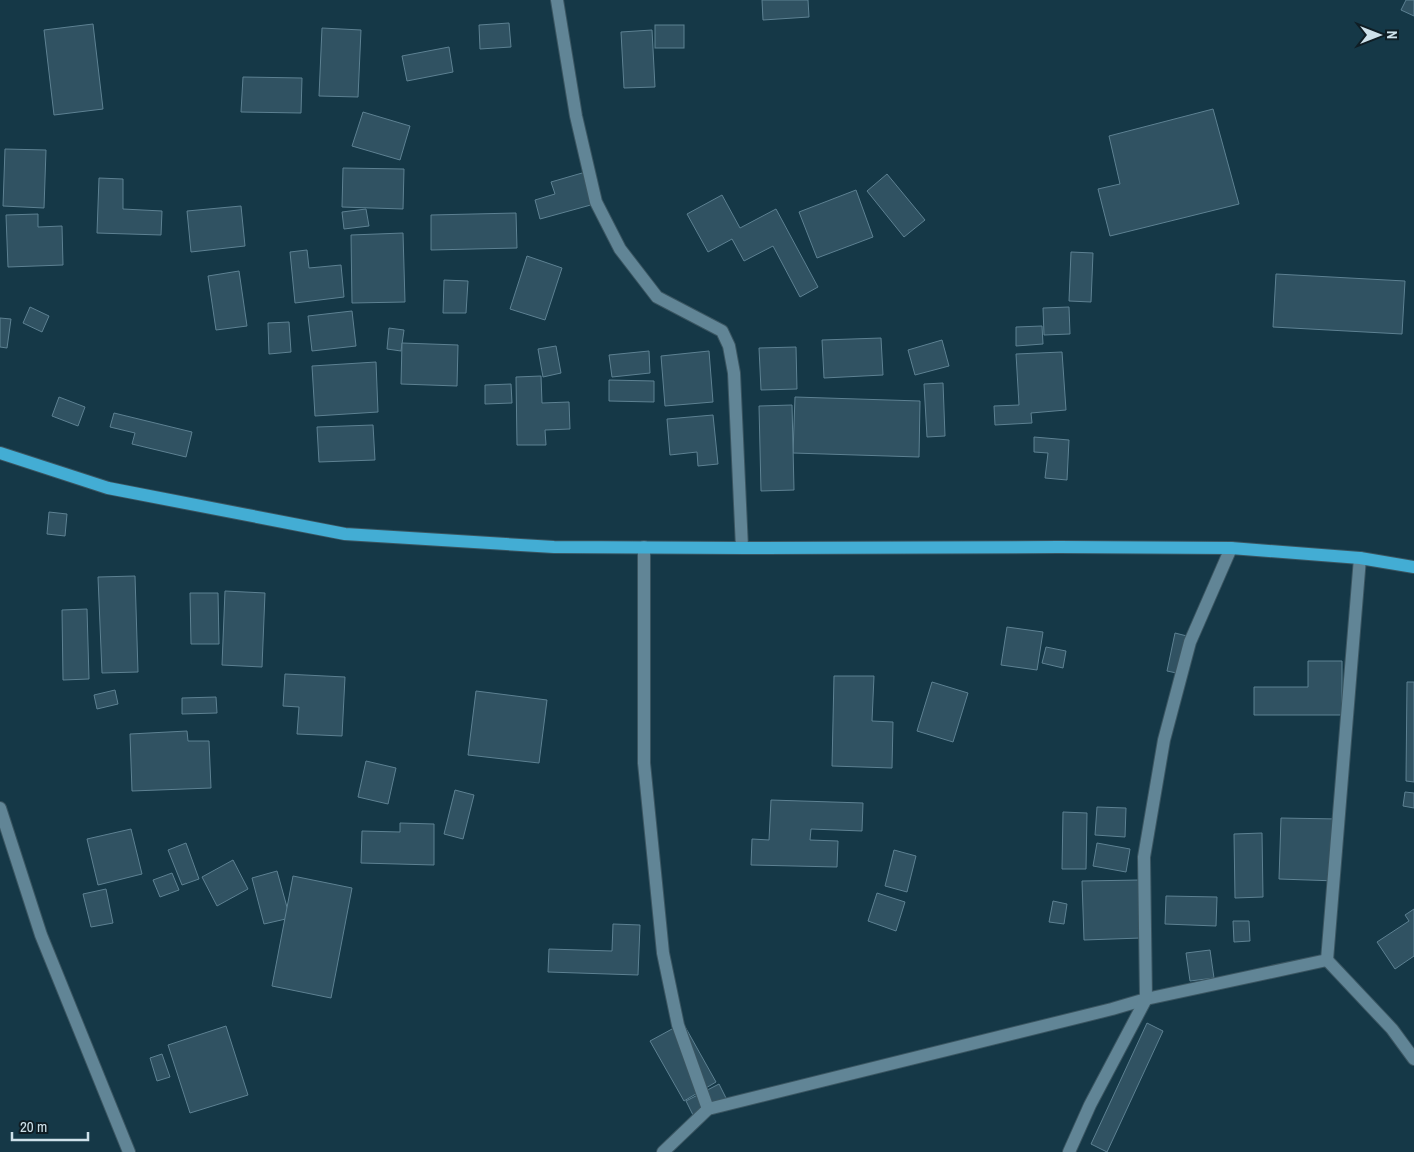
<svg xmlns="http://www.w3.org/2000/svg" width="1414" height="1152" font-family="'Archivo Narrow',sans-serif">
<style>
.building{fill:#305262;stroke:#5d8192}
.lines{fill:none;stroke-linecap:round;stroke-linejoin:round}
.minor-casing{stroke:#3a5561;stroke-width:14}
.primary-casing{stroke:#3a5561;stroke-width:14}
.minor{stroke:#618596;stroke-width:12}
.primary{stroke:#43add4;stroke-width:12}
</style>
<rect width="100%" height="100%" fill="#153847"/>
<!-- building -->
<g class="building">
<path d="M762,0H808L809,17L763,20Z"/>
<path d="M1406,0H1414V16L1401,10Z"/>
<path d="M509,23L511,47L480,49L479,25Z"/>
<path d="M93,24L103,109L54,115L44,30Z"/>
<rect x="655" y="25" width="29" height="23"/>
<path d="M322,28L361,30L358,97L319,96Z"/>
<path d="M652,30L655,87L624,88L621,32Z"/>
<path d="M449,47L453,72L407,81L402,56Z"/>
<path d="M243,77L302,78L301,113L241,112Z"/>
<path d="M1213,109L1239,204L1110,236L1098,189L1120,184L1109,136Z"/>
<path d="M363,112L410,126L400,160L352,146Z"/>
<path d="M5,149L46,150L44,208L3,206Z"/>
<path d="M343,168L404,169L403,209L342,207Z"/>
<path d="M589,171L598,203L540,219L535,200L555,194L551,182Z"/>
<path d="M887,174L925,220L904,237L867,191Z"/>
<path d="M99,178L123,179V209L162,211L161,235L97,233Z"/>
<path d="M856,190L873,237L817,258L799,212Z"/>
<path d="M722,195L740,228L776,209L818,287L800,297L773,246L744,261L732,239L708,252L687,214Z"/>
<path d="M241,206L245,246L191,252L187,211Z"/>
<path d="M366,209L369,226L344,229L342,212Z"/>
<path d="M516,213L517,248L431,250V215Z"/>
<path d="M38,214V227L62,226L63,265L8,267L6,215Z"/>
<path d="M403,233L405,302L352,303L351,235Z"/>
<path d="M307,250L309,268L341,265L344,297L295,303L290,252Z"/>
<path d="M1071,252L1093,253L1091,302L1069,301Z"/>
<path d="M527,256L562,268L545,320L510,309Z"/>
<path d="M239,271L247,326L216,330L208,276Z"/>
<path d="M1276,274L1405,281L1402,334L1273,327Z"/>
<path d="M444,280L468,281L466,313H443Z"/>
<path d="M30,307L49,316L42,332L23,323Z"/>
<path d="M1069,307L1070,334L1044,335L1043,308Z"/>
<path d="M352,311L356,346L312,351L308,316Z"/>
<path d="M0,318L11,319L7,348L0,347Z"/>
<path d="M289,322L291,352L269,354L268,323Z"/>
<path d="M1042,326L1043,344L1016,346V327Z"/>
<path d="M389,328L404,330L401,351L387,349Z"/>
<path d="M881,338L883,375L824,378L822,340Z"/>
<path d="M942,340L949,366L915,375L908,350Z"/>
<path d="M402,343L458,345L457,386L401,384Z"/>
<path d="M556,346L561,373L543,377L538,349Z"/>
<path d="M796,347L797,389L761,390L759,348Z"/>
<path d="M649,351L650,373L612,377L609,355Z"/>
<path d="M709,351L713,402L665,406L661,356Z"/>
<path d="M1062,352L1066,410L1031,413L1032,423L995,425L994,406L1019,405L1016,354Z"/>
<path d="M376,362L378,412L315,416L312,366Z"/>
<path d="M541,376L542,403L569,402L570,429L545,430L546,445H517L516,377Z"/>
<path d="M609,380L654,381V402L609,401Z"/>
<path d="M943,383L945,436L927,437L924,384Z"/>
<path d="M511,384L512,403L485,404V385Z"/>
<path d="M59,397L85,407L78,426L52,416Z"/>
<path d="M795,397L920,401L919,457L793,453Z"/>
<path d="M792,405L794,490L761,491L759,406Z"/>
<path d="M114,413L192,432L186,457L132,444L135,433L110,427Z"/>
<path d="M713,415L718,464L698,466L697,452L670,455L667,419Z"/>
<path d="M373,425L375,460L319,462L317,427Z"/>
<path d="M1034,437L1069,440L1067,480L1045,478L1048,453L1034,452Z"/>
<path d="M49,512L67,514L65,536L47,534Z"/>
<path d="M135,576L138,672L102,673L98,577Z"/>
<path d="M225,591L265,593L262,667L222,665Z"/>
<path d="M190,593H218L219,644H191Z"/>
<path d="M87,609L89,679L63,680L62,610Z"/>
<path d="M1007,627L1043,632L1037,670L1001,665Z"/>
<path d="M1175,633L1195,638L1186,675L1167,671Z"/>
<path d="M1046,647L1066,651L1063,668L1042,663Z"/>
<path d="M1308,661H1342V715H1254V687H1308Z"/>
<path d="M285,674L345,677L342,736L297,734L299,707L283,706Z"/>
<path d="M834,676H874L872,721L893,722L892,768L832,766Z"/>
<path d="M932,682L968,693L953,742L917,731Z"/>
<path d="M1407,682H1414V782L1406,781Z"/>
<path d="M115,690L118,704L97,709L94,695Z"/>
<path d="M476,691L547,700L539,763L468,755Z"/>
<path d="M216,697L217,713L182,714V698Z"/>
<path d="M187,731L188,741H209L211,788L132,791L130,734Z"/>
<path d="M366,761L396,768L388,804L358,797Z"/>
<path d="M455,790L474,795L463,839L444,834Z"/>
<path d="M1405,792L1414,793V808L1403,806Z"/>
<path d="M771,800L863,803L862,831L811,829L810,840L838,841L837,867L751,865L752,839L769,840Z"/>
<path d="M1097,807L1126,808L1125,837L1095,835Z"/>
<path d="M1063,812L1087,813L1086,869H1062Z"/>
<path d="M1281,818L1338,819L1337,881L1279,879Z"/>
<path d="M400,823L434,824V865L361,863L362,831L400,832Z"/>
<path d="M131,829L142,874L98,885L87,839Z"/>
<path d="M1262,833L1263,897L1235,898L1234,834Z"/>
<path d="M186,843L199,879L182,885L168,850Z"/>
<path d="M1097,843L1130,849L1126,872L1093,866Z"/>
<path d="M894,850L916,856L907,892L885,886Z"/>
<path d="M233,860L248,889L217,906L202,877Z"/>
<path d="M277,871L290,918L264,924L252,878Z"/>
<path d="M172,873L179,890L160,897L153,880Z"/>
<path d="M293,876L352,888L331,998L272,986Z"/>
<path d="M1140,880L1141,938L1084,940L1082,881Z"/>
<path d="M106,889L113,923L91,927L83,894Z"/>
<path d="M877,893L905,902L896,931L868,921Z"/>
<path d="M1166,896L1217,897L1216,926L1165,924Z"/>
<path d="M1053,901L1067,904L1064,924L1049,922Z"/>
<path d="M1414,909V956L1395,969L1377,942L1409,921L1405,915Z"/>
<path d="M1233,921H1249L1250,941L1234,942Z"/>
<path d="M613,924L640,925L638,975L548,972L549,949L612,951Z"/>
<path d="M1210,950L1214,978L1190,981L1186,953Z"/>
<path d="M683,1023L716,1082L684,1101L650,1041Z"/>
<path d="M1147,1023L1163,1031L1107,1152L1091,1144Z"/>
<path d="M226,1026L248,1095L190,1113L168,1045Z"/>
<path d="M162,1054L170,1077L157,1081L150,1058Z"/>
<path d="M719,1084L729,1104L696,1121L686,1101Z"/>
</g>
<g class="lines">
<!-- minor casing -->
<g class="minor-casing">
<g id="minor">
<path d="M557,0L576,116L596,202L620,249L657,297L722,331L729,346L734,373L742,548"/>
<path d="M644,547V763L663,953L678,1025L708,1109"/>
<path d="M0,808L41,935L129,1152"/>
<path d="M1327,960L1392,1029L1414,1059"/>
<path d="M663,1152L708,1109L1112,1009L1146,999L1327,960L1360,558"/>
<path d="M1069,1152L1090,1105L1146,999L1144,857L1164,740L1190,642L1231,548"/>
</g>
</g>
<!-- primary casing -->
<g class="primary-casing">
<path id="primary" d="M0,453L108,488L345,534L554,547L742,548L1059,547L1231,548L1360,558L1414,567"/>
</g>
<!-- minor -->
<use href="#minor" class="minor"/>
<!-- primary -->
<use href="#primary" class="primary"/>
</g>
<!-- north arrow -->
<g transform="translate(1379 35) rotate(90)" stroke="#0f1d24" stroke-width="4" paint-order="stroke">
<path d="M0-4L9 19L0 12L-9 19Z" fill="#cee1ea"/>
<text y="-8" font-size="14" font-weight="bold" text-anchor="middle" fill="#cee1ea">N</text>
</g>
<!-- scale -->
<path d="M12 1132v8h76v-8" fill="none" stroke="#cee1ea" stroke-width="2.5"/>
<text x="20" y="1132" font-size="15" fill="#cee1ea" stroke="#0f1d24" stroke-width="4" paint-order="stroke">20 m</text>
</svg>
